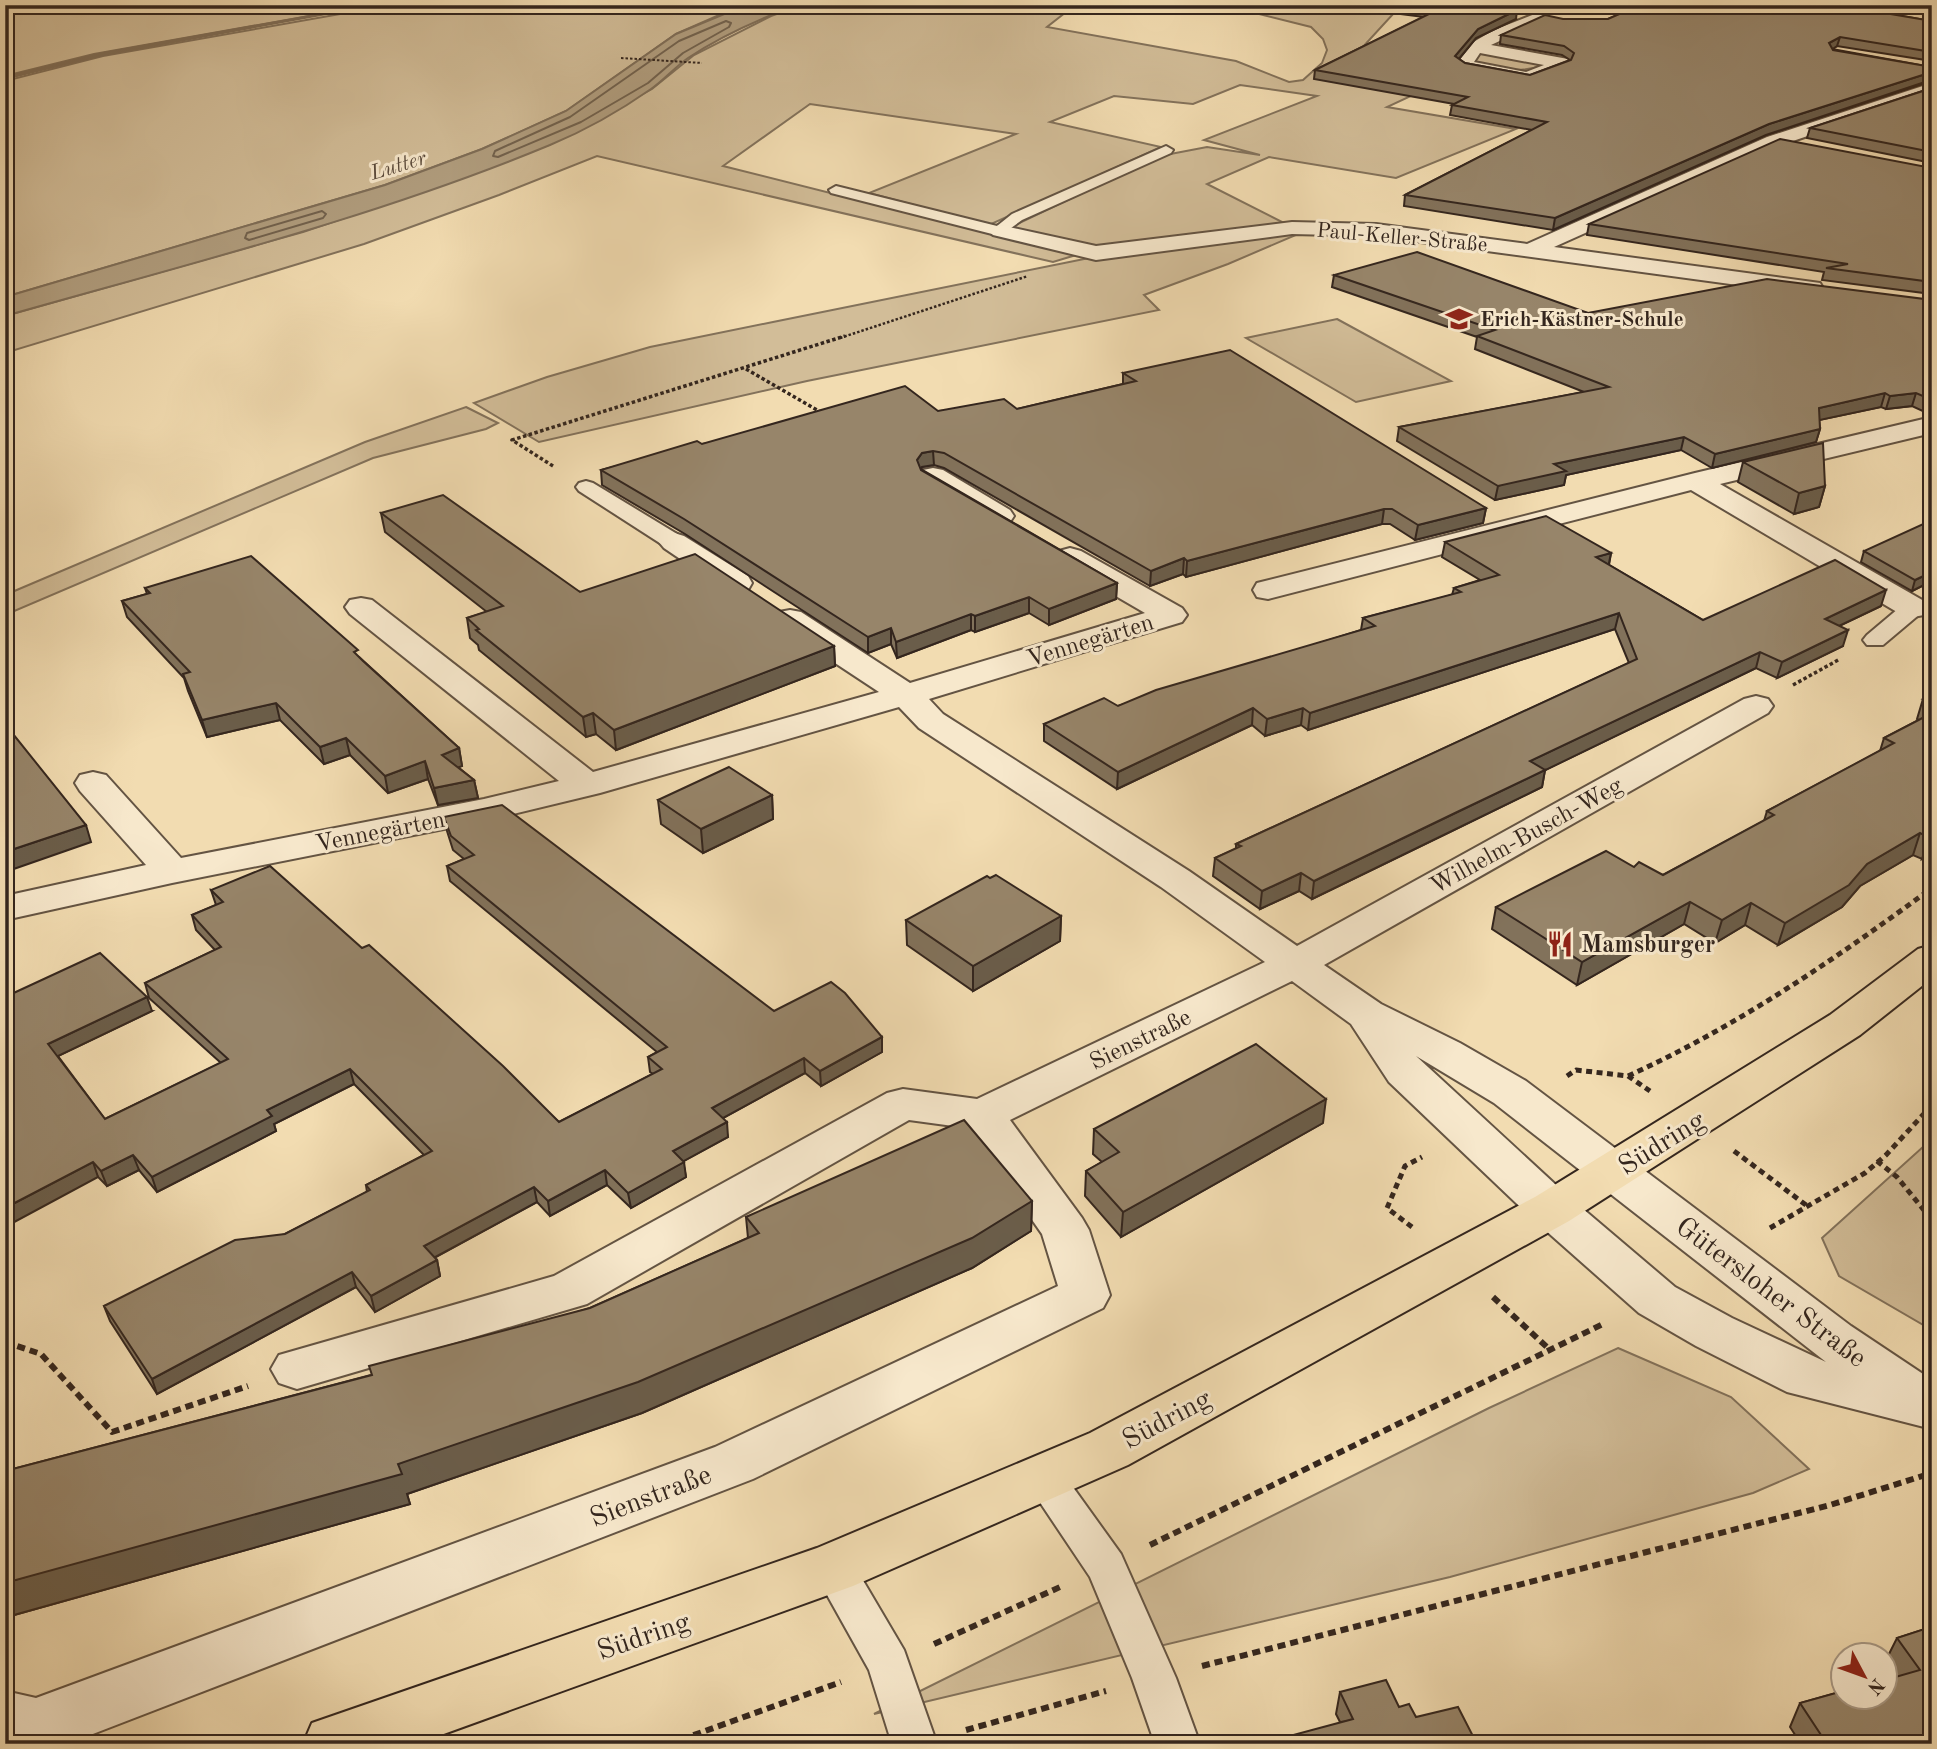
<svg xmlns="http://www.w3.org/2000/svg" width="1937" height="1749" font-family="'Old Standard TT',serif">
<style>
.green{fill:#d2bd98;stroke:#83725b;stroke-width:2}
.water{fill:#b19e7f;stroke:#7f6e58;stroke-width:2}
.lines{fill:none;stroke-linecap:round;stroke-linejoin:round}
.shore{stroke:#72624e;stroke-width:2}
.stream{fill:#7f6e58;fill-rule:evenodd}
.lane-casing{stroke:#645443;stroke-width:4}
.street-casing{stroke:#645443;stroke-width:4}
.primary-casing{stroke:#34261e;stroke-width:4}
.path-far4{stroke:#34261e;stroke-width:2;stroke-dasharray:2.5 2;stroke-linecap:butt}
.path-far3{stroke:#34261e;stroke-width:2.5;stroke-dasharray:2.5 2;stroke-linecap:butt}
.path-far2{stroke:#34261e;stroke-width:3.5;stroke-dasharray:3.5 2.5;stroke-linecap:butt}
.path-far1{stroke:#34261e;stroke-width:5;stroke-dasharray:6 4.5;stroke-linecap:butt}
.path{stroke:#34261e;stroke-width:6;stroke-dasharray:8 5;stroke-linecap:butt}
.lane{fill:#f7e8cc;fill-rule:evenodd}
.street{fill:#f7e8cc;fill-rule:evenodd}
.primary{fill:#f2dcb1;fill-rule:evenodd}
.wall{fill:#82725b;stroke:#34261e;stroke-width:2}
.shaded-wall{fill:#6a5d4a;stroke:#34261e;stroke-width:2}
.building{fill:#97856a;stroke:#34261e;stroke-width:2}
.labels{text-anchor:middle;stroke-width:6;stroke-linejoin:round;paint-order:stroke}
.far-water-label{font-size:21px;font-style:italic;fill:#5a4a3b;stroke:#f7e8cc}
.far-street-label{font-size:21px;fill:#34261e;stroke:#f7e8cc}
.far-poi-label{font-size:21px;font-weight:bold;fill:#34261e;stroke:#f7e8cc;text-anchor:start}
.street-label{font-size:24px;fill:#34261e;stroke:#f7e8cc}
.poi-label{font-size:24px;font-weight:bold;fill:#34261e;stroke:#f7e8cc;text-anchor:start}
.near-street-label{font-size:28px;fill:#34261e;stroke:#f7e8cc}
</style>
<rect width="100%" height="100%" fill="#f2dcb1"/>
<filter id="stains"><feTurbulence type="fractalNoise" baseFrequency=".00286" numOctaves="4"/><feColorMatrix values="0 0 0 0 .2 0 0 0 0 .09 0 0 0 0 .02 0 0 0 .5 -.17"/></filter>
<radialGradient id="worn" r=".72"><stop offset=".6" stop-color="#630" stop-opacity="0"/><stop offset="1" stop-color="#630" stop-opacity=".3"/></radialGradient>
<!-- green -->
<g class="green">
<path d="M5,5H371L94,54L5,76Z"/>
<path d="M391,5H742L676,34L566,111L482,149L385,185L5,297V81L103,56Z"/>
<path d="M802,5H1075L1047,27L1236,61L1289,82L1303,80L1322,63L1327,50L1323,39L1311,27L1239,9L1248,5H1330L1394,13L1360,50L1426,89L1387,107L1516,129L1396,178L1269,157L1207,184L1286,224L1104,249L1011,227L1160,156L1207,147L1260,155L1204,140L1317,96L1240,85L1193,104L1114,96L1050,122L1161,147L989,225L869,193L1016,134L810,104L723,166L1076,255L1053,262L597,156L499,195L364,244L5,353V316L303,232L449,183L551,144L652,89L694,55L771,16Z"/>
<path d="M1478,54H1493L1540,62L1543,65C1520,74 1496,70 1473,61Z"/>
<path d="M1305,231L1228,264L1144,295L1159,310L807,381L539,442L474,403L547,377L650,347L773,322L1099,256Z"/>
<path d="M1337,319L1451,381L1356,402L1246,338Z"/>
<path d="M466,407L498,423L486,429L373,458L5,615V595L365,442Z"/>
<path d="M1924,1146L1932,1152V1330L1839,1276L1822,1238Z"/>
<path d="M1618,1348L1731,1397L1809,1469L1753,1493L1450,1577L874,1714L1489,1408Z"/>
</g>
<!-- water -->
<path class="water" d="M746,5H797C759,19 721,36 688,58C675,67 664,80 651,89C621,110 584,131 550,145C374,218 188,264 5,316V297L385,185L482,149L566,111L676,34Z"/>
<g class="lines">
<!-- shore -->
<g class="shore">
<path d="M726,21L731,23L729,27L683,53L648,83L581,122L498,157L493,156L495,151L570,117L679,41Z"/>
<path d="M322,211L326,214L323,218L249,240L245,238L247,233Z"/>
</g>
<!-- stream -->
<path class="stream" d="M365,5H381L103,56L5,80V76L103,52Z"/>
<!-- lane casing -->
<g class="lane-casing">
<g id="lane">
<path d="M1166,146L1173,150L1171,153L1022,220L1000,236L831,193L829,190L836,186L997,226L1012,214Z"/>
<path d="M586,481L593,483L682,537L685,542L682,547H666L579,491L576,487L579,483Z"/>
<path d="M1913,601L1921,603L1924,608L1921,613L1883,645H1867L1863,640L1867,635L1905,603Z"/>
<path d="M1043,1460L1057,1465L1121,1554L1176,1678L1200,1744H1155L1132,1678L1090,1577L1023,1477L1029,1465Z"/>
<path d="M833,1550L848,1555L904,1650L937,1744H892L869,1670L812,1568L818,1555Z"/>
</g>
</g>
<!-- street casing -->
<g class="street-casing">
<g id="street">
<path d="M1540,12L1545,14L1548,17L1545,20L1491,45L1568,59L1570,63L1568,67L1528,82L1464,70L1456,65L1470,44L1494,30ZM1480,53L1544,65L1526,72L1474,62Z"/>
<path d="M1932,83V94L1781,145L1554,247L1820,283L1823,288L1820,293L1812,295L1376,236L1292,234L1096,260L993,235L989,231L993,227L1000,225L1096,246L1292,222L1376,224L1527,244L1767,137Z"/>
<path d="M1932,417V433L1720,484L1924,601L1929,608L1924,615L1913,617L1902,615L1691,490L1268,599L1257,597L1253,590L1257,583L1695,473Z"/>
<path d="M933,468L943,470L1010,510L1014,516L1010,522L1000,525L990,522L923,482L919,476L923,470Z"/>
<path d="M674,533L684,536L748,576L752,583L748,590L737,592L726,590L664,548L659,542L664,536Z"/>
<path d="M1070,548L1081,551L1182,608L1187,615L1182,622L929,699L943,714L1189,871L1297,946L1744,699L1756,696L1768,699L1773,706L1768,713L1324,965L1381,1004L1460,1043L1526,1081L1851,1326L1932,1380V1429L1787,1392L1696,1346L1639,1313L1535,1221L1389,1082L1351,1024L1292,981L1010,1120L1082,1218L1089,1230L1110,1295L1103,1308L753,1479L67,1744H5V1691L36,1698L715,1447L1058,1286L1042,1234L968,1128L909,1120L587,1304L297,1389L279,1383L271,1369L279,1355L554,1276L887,1093L903,1089L977,1099L1265,962L1161,887L919,728L899,707L600,793L484,821L172,883L5,920V896L146,865L80,791L75,783L80,775L93,772L106,775L181,858L484,799L559,781L350,614L345,607L350,600L361,598L372,600L593,772L879,692L779,626L774,619L779,612L790,610L801,612L910,683L1145,613L1059,563L1055,557L1059,551ZM1416,1056L1494,1103L1826,1362L1732,1318L1675,1287L1569,1197Z"/>
</g>
</g>
<!-- primary casing -->
<g class="primary-casing">
<path id="primary" d="M1932,945V978L1860,1035L1569,1221L1128,1465L853,1586L416,1744H303L312,1723L817,1548L1090,1433L1535,1197L1830,1015L1918,949Z"/>
</g>
<!-- path-far4 -->
<path class="path-far4" d="M621,58L702,63"/>
<!-- path-far3 -->
<path class="path-far3" d="M840,338L1028,276"/>
<!-- path-far2 -->
<g class="path-far2">
<path d="M746,369L824,414"/>
<path d="M553,466L512,440L845,336"/>
<path d="M1793,685L1840,659"/>
</g>
<!-- path-far1 -->
<g class="path-far1">
<path d="M1567,1076L1576,1070L1628,1076L1650,1091"/>
<path d="M1628,1076C1738,1026 1835,959 1932,888"/>
<path d="M1734,1151L1806,1205"/>
<path d="M1877,1161L1897,1177L1932,1220"/>
<path d="M1412,1227L1387,1208L1405,1166L1422,1157"/>
<path d="M1770,1228L1865,1173L1886,1155L1932,1105"/>
</g>
<!-- path -->
<g class="path">
<path d="M1493,1297L1549,1349"/>
<path d="M5,1342L41,1354L112,1432L248,1386"/>
<path d="M1150,1545L1605,1323"/>
<path d="M934,1644L1060,1587"/>
<path d="M1202,1666L1830,1505L1932,1473"/>
<path d="M966,1730L1106,1691"/>
<path d="M669,1744L841,1682"/>
</g>
<!-- lane -->
<use href="#lane" class="lane"/>
<!-- street -->
<use href="#street" class="street"/>
<!-- primary -->
<use href="#primary" class="primary"/>
</g>
<!-- wall -->
<g class="wall">
<path d="M1370,5H1495L1516,19L1476,38L1459,59L1465,63L1530,75L1570,60L1562,55L1500,44L1501,35L1563,19H1608L1640,5H1932V15L1890,9L1885,13L1932,21V61L1837,46L1832,49L1932,67V81L1766,135L1553,230L1404,206L1405,195L1532,130L1450,115L1452,105L1454,104L1314,79L1315,70L1424,17L1370,10Z"/>
<path d="M1524,5H1623L1603,13L1562,12Z"/>
<path d="M1932,88V163L1807,138L1810,128Z"/>
<path d="M1932,168V294L1822,280L1824,272L1587,235L1589,224Z"/>
<path d="M1334,275L1588,313L1932,300V412L1927,413L1912,406L1886,409L1881,407L1819,420L1820,429L1816,442L1712,468L1681,450L1566,475L1564,485L1495,500L1397,441L1399,427L1584,392L1475,349L1477,337L1332,287Z"/>
<path d="M1123,373L1486,508L1483,523L1415,540L1390,524H1382L1186,577L1183,574L1150,586L944,468L934,465L922,467L921,469L1117,583L1116,599L1049,625L1029,613L975,632L971,630L897,658L891,644L868,653L685,534L602,485L601,470L702,444L938,411L1017,409L1123,384Z"/>
<path d="M1743,462L1825,486L1819,507L1794,514L1738,482Z"/>
<path d="M381,513L580,592L834,646L835,666L616,750L596,734L586,737L479,650L478,645L470,638L467,618L487,612L385,532Z"/>
<path d="M1445,542L1611,553L1609,565L1703,620L1881,606L1839,626L1843,646L1777,678L1756,668L1545,770L1542,787L1452,831L1312,899L1299,891L1260,909L1213,876L1215,858L1236,849V844L1629,663L1615,629L1308,730L1301,725L1265,736L1252,725L1117,789L1044,741V724L1118,706L1361,630L1363,618L1452,595L1454,588L1480,580L1442,557Z"/>
<path d="M1864,551L1932,581L1912,591L1861,562Z"/>
<path d="M145,588L359,657L459,748L462,766L458,767L474,780L478,798L438,805L428,779L388,793L350,755L324,764L280,720L207,737L188,691L184,678L127,617L122,601L147,594Z"/>
<path d="M1932,694V853L1922,859L1913,855L1860,886L1842,907L1778,945L1745,925L1715,943L1684,924L1577,985L1492,929L1496,907L1634,867L1663,875L1764,821L1767,811L1880,751L1884,738L1919,720L1917,719L1923,699Z"/>
<path d="M772,795L773,819L703,853L661,824L658,800Z"/>
<path d="M444,817L774,1011L882,1037V1052L821,1086L805,1073L723,1118L728,1137L683,1161L686,1177L631,1208L607,1185L550,1216L537,1202L434,1258L437,1260L440,1276L375,1312L356,1287L157,1394L110,1321L104,1306L285,1234L367,1192L366,1185L424,1155L354,1084L274,1124L276,1131L157,1192L139,1170L107,1186L98,1177L5,997L152,1011L58,1056L105,1119L221,1063L149,998L145,983L215,950L196,930L192,915L216,905L211,890L362,948L559,1122L653,1074L650,1072L648,1057L657,1052L450,881L447,866L464,859L453,850L447,831Z"/>
<path d="M1061,916L1060,941L973,991L907,945L906,920Z"/>
<path d="M1323,1123L1121,1237L1085,1196L1086,1171L1102,1162L1093,1154L1094,1129Z"/>
<path d="M1032,1201L1031,1231L972,1268L642,1413L407,1494L410,1504L14,1615L11,1610L5,1611V1471L371,1375L590,1308L748,1238L746,1217Z"/>
<path d="M1931,1627L1932,1744H1801L1790,1727L1800,1703L1896,1676L1885,1662L1897,1638Z"/>
<path d="M1340,1692L1399,1707L1416,1717L1340,1722L1336,1714Z"/>
</g>
<!-- shaded-wall -->
<g class="shaded-wall">
<path d="M1604,5H1623L1603,13Z"/>
<path d="M1886,5H1891L1890,9L1879,17L1882,8Z"/>
<path d="M1517,10L1516,19L1476,38L1453,66L1455,56L1478,29Z"/>
<path d="M1840,37L1837,46L1827,53L1829,43Z"/>
<path d="M1932,72L1931,80L1766,135L1553,230L1555,218L1769,124Z"/>
<path d="M1885,393L1881,407L1815,421L1819,408Z"/>
<path d="M1916,393L1912,406L1886,409L1890,396Z"/>
<path d="M1932,400V412L1927,413Z"/>
<path d="M1820,429L1816,442L1712,468L1715,454Z"/>
<path d="M1684,437L1681,450L1566,475L1564,485L1495,500L1498,486L1554,464Z"/>
<path d="M933,451L934,465L922,467L917,475V460L922,453Z"/>
<path d="M1825,486L1819,507L1794,514L1799,493Z"/>
<path d="M1486,508L1483,523L1415,540L1418,525Z"/>
<path d="M1384,509L1382,524L1186,577L1187,561Z"/>
<path d="M1611,553L1608,568L1596,557Z"/>
<path d="M1184,558L1183,574L1150,586L1151,571Z"/>
<path d="M1932,572V581L1912,591L1915,580Z"/>
<path d="M1117,583L1116,599L1049,625V609Z"/>
<path d="M1886,590L1881,606L1820,635L1825,619Z"/>
<path d="M1029,597V613L975,632V616Z"/>
<path d="M1619,613L1615,629L1308,730L1310,713Z"/>
<path d="M971,614V630L897,658L896,642Z"/>
<path d="M891,628V644L868,653V637Z"/>
<path d="M1848,630L1843,646L1777,678L1782,662Z"/>
<path d="M834,646L835,666L616,750L614,730Z"/>
<path d="M1760,652L1756,668L1527,779L1530,761Z"/>
<path d="M276,703L280,720L207,737L202,720Z"/>
<path d="M1253,708L1252,725L1117,789L1118,772Z"/>
<path d="M1303,708L1301,725L1265,736L1267,719Z"/>
<path d="M593,713L596,734L586,737L583,717Z"/>
<path d="M346,738L350,755L324,764L320,747Z"/>
<path d="M459,748L462,766L445,773L442,755Z"/>
<path d="M425,761L428,779L388,793L385,776Z"/>
<path d="M1545,770L1542,787L1312,899L1314,881Z"/>
<path d="M474,780L478,798L438,805L434,788Z"/>
<path d="M772,795L773,819L703,853L701,829Z"/>
<path d="M86,825L91,842L5,872V852Z"/>
<path d="M1920,833L1913,855L1860,886L1842,907L1778,945L1785,923L1867,864Z"/>
<path d="M1932,836V853L1922,859L1929,838Z"/>
<path d="M1301,873L1299,891L1260,909L1262,891Z"/>
<path d="M1690,902L1684,924L1577,985L1582,962Z"/>
<path d="M1751,903L1745,925L1715,943L1722,920Z"/>
<path d="M1061,916L1060,941L973,991V966Z"/>
<path d="M147,997L152,1011L54,1058L48,1044Z"/>
<path d="M882,1037V1052L821,1086L820,1071Z"/>
<path d="M804,1058L805,1073L714,1123L712,1108Z"/>
<path d="M350,1069L354,1084L274,1124L276,1131L157,1192L152,1177L267,1110Z"/>
<path d="M1326,1099L1323,1123L1121,1237L1123,1212Z"/>
<path d="M727,1122L728,1137L675,1166L673,1151Z"/>
<path d="M133,1155L139,1170L107,1186L101,1171Z"/>
<path d="M93,1162L98,1177L5,1227V1208Z"/>
<path d="M684,1162L686,1177L631,1208L628,1193Z"/>
<path d="M605,1170L607,1185L550,1216L548,1201Z"/>
<path d="M534,1187L537,1202L428,1261L424,1246Z"/>
<path d="M1032,1201L1031,1231L972,1268L642,1413L407,1494L410,1504L14,1615L11,1610L5,1611V1583L398,1464Z"/>
<path d="M437,1260L440,1276L375,1312L371,1296Z"/>
<path d="M352,1272L356,1287L157,1394L152,1379Z"/>
</g>
<!-- building -->
<g class="building">
<path d="M1405,5H1495L1517,10L1478,29L1455,56L1465,63L1530,75L1571,60L1574,53L1564,46L1501,35L1545,15L1563,19H1608L1640,5H1886L1882,8L1885,13L1932,21V52L1840,37L1829,43L1833,50L1932,67V72L1769,124L1555,218L1405,195L1547,122L1452,105L1468,97L1315,70L1439,9Z"/>
<path d="M1932,88V152L1810,128Z"/>
<path d="M1780,139L1932,168V282L1826,268L1848,264L1589,224Z"/>
<path d="M1417,252L1588,313L1767,279L1932,300V400L1916,393L1890,396L1885,393L1819,408L1820,429L1715,454L1684,437L1554,464L1566,471L1498,486L1399,427L1609,387L1477,336L1495,330L1334,275Z"/>
<path d="M1230,350L1486,508L1418,525L1392,509H1384L1187,561L1184,558L1151,571L944,453L933,451L922,453L917,460L921,470L1117,583L1049,609L1029,597L975,616L971,614L896,642L891,628L868,637L684,519L601,470L697,441L702,444L905,386L938,411L1004,399L1017,409L1136,381L1123,373Z"/>
<path d="M1823,443L1825,486L1799,493L1743,462Z"/>
<path d="M443,495L580,592L695,554L834,646L614,730L593,713L583,717L476,630L479,629L467,618L503,606L381,513Z"/>
<path d="M1546,516L1611,553L1596,557L1703,620L1835,560L1886,590L1825,619L1848,630L1782,662L1760,652L1530,761L1545,770L1455,813L1314,881L1301,873L1262,891L1215,858L1241,846L1236,844L1637,659L1619,613L1310,713L1303,708L1267,719L1253,708L1118,772L1044,724L1104,698L1118,706L1156,690L1375,626L1363,618L1461,592L1454,588L1499,575L1445,542Z"/>
<path d="M1932,520V572L1915,580L1864,551Z"/>
<path d="M251,556L358,650L354,652L363,661L459,748L442,755L474,780L434,788L425,761L385,776L346,738L320,747L276,703L202,720L183,674L190,672L122,601L150,593L145,588Z"/>
<path d="M1932,694V702L1923,699Z"/>
<path d="M1932,713V836L1929,838L1920,833L1867,864L1849,885L1785,923L1751,903L1722,920L1690,902L1582,962L1496,907L1606,851L1634,867L1639,862L1663,875L1774,815L1767,811L1894,743L1884,738Z"/>
<path d="M5,724L86,825L5,852Z"/>
<path d="M729,767L772,795L701,829L658,800Z"/>
<path d="M502,805L774,1011L831,982L845,993L882,1037L820,1071L804,1058L712,1108L727,1122L673,1151L684,1162L628,1193L605,1170L548,1201L534,1187L424,1246L437,1260L371,1296L352,1272L152,1379L104,1306L235,1240L285,1234L370,1190L366,1185L432,1151L350,1069L267,1110L272,1116L152,1177L133,1155L101,1171L93,1162L5,1208V997L100,953L147,997L48,1044L105,1119L228,1059L145,983L221,947L192,915L223,902L211,890L270,866L362,948L369,945L398,971L503,1066L559,1122L662,1069L648,1057L667,1047L447,866L474,855L451,836L444,817Z"/>
<path d="M996,875L1061,916L973,966L906,920L987,876L990,878Z"/>
<path d="M1256,1044L1326,1099L1123,1212L1086,1171L1119,1152L1094,1129Z"/>
<path d="M964,1120L1032,1201L972,1238L638,1382L398,1464L402,1474L5,1583V1471L372,1375L369,1366L590,1308L759,1233L746,1217Z"/>
<path d="M1932,1625V1744H1827L1800,1703L1843,1691V1697H1885V1680L1920,1670L1897,1638L1931,1627Z"/>
<path d="M1386,1680L1399,1707L1409,1704L1416,1717L1458,1707L1477,1744H1260L1353,1719L1340,1692Z"/>
</g>
<!-- icons -->
<defs>
<g id="school-bare" transform="scale(2.1)"><path d="M0-5L7-2L0 1L-7-2ZM-4 1L0 2.5L4 1V4Q0 6-4 4Z" fill="#8f2418" stroke="#f7e8cc" stroke-width="2.5" paint-order="stroke"/></g>
<g id="restaurant-bare" transform="scale(2.1)"><path d="M-5-6h1v4h1v-4h1v4h1v-4h1v5L-1.5 .5V6h-2V.5L-5-1ZM5-6V6H3V1.5H1.5Q1.5-4 5-6Z" fill="#8f2418" stroke="#f7e8cc" stroke-width="2.5" paint-order="stroke"/></g>
</defs>
<g fill-rule="evenodd">
<use href="#school-bare" x="1459" y="319"/>
<use href="#restaurant-bare" x="1560" y="944"/>
</g>
<g class="labels">
<!-- far-water labels -->
<g class="far-water-label">
<text transform="translate(398 165) rotate(-17)" y="7">Lutter</text>
</g>
<!-- far-street labels -->
<g class="far-street-label">
<text transform="translate(1402 237) rotate(5)" y="7">Paul-Keller-Straße</text>
</g>
<!-- far-poi labels -->
<g class="far-poi-label">
<text x="1480" y="326">Erich-Kästner-Schule</text>
</g>
<!-- street labels -->
<g class="street-label">
<text transform="translate(1090 640) rotate(-17)" y="8">Vennegärten</text>
<text transform="translate(380 831) rotate(-11)" y="8">Vennegärten</text>
<text transform="translate(1526 835) rotate(-29)" y="8">Wilhelm-Busch-Weg</text>
<text transform="translate(1140 1039) rotate(-26)" y="8">Sienstraße</text>
</g>
<!-- poi labels -->
<g class="poi-label">
<text x="1581" y="952">Mamsburger</text>
</g>
<!-- near-street labels -->
<g class="near-street-label">
<text transform="translate(1661 1142) rotate(-32)" y="10">Südring</text>
<text transform="translate(1772 1291) rotate(37)" y="10">Gütersloher Straße</text>
<text transform="translate(1166 1418) rotate(-28)" y="10">Südring</text>
<text transform="translate(650 1495) rotate(-21)" y="10">Sienstraße</text>
<text transform="translate(643 1635) rotate(-19)" y="10">Südring</text>
</g>
</g>
<!-- margin -->
<rect width="1937" height="1749" fill="none" stroke="#f2dcb1" stroke-width="28"/>
<rect x="7" y="7" width="1923" height="1735" fill="none" stroke="#34261e" stroke-width="3.5"/>
<rect x="14" y="14" width="1909" height="1721" fill="none" stroke="#34261e" stroke-width="2"/>
<!-- north arrow -->
<g transform="translate(1864 1676) rotate(131)"><circle r="33" fill="#f7e8cc" stroke="#a99a86" stroke-width="2"/>
<path d="M0-5L12 26L0 18L-12 26Z" fill="#8f2418"/>
<text y="-10" font-size="19" font-weight="bold" text-anchor="middle" fill="#34261e">N</text>
</g>
<rect width="100%" height="100%" filter="url(#stains)"/>
<rect width="100%" height="100%" fill="url(#worn)"/>
</svg>
